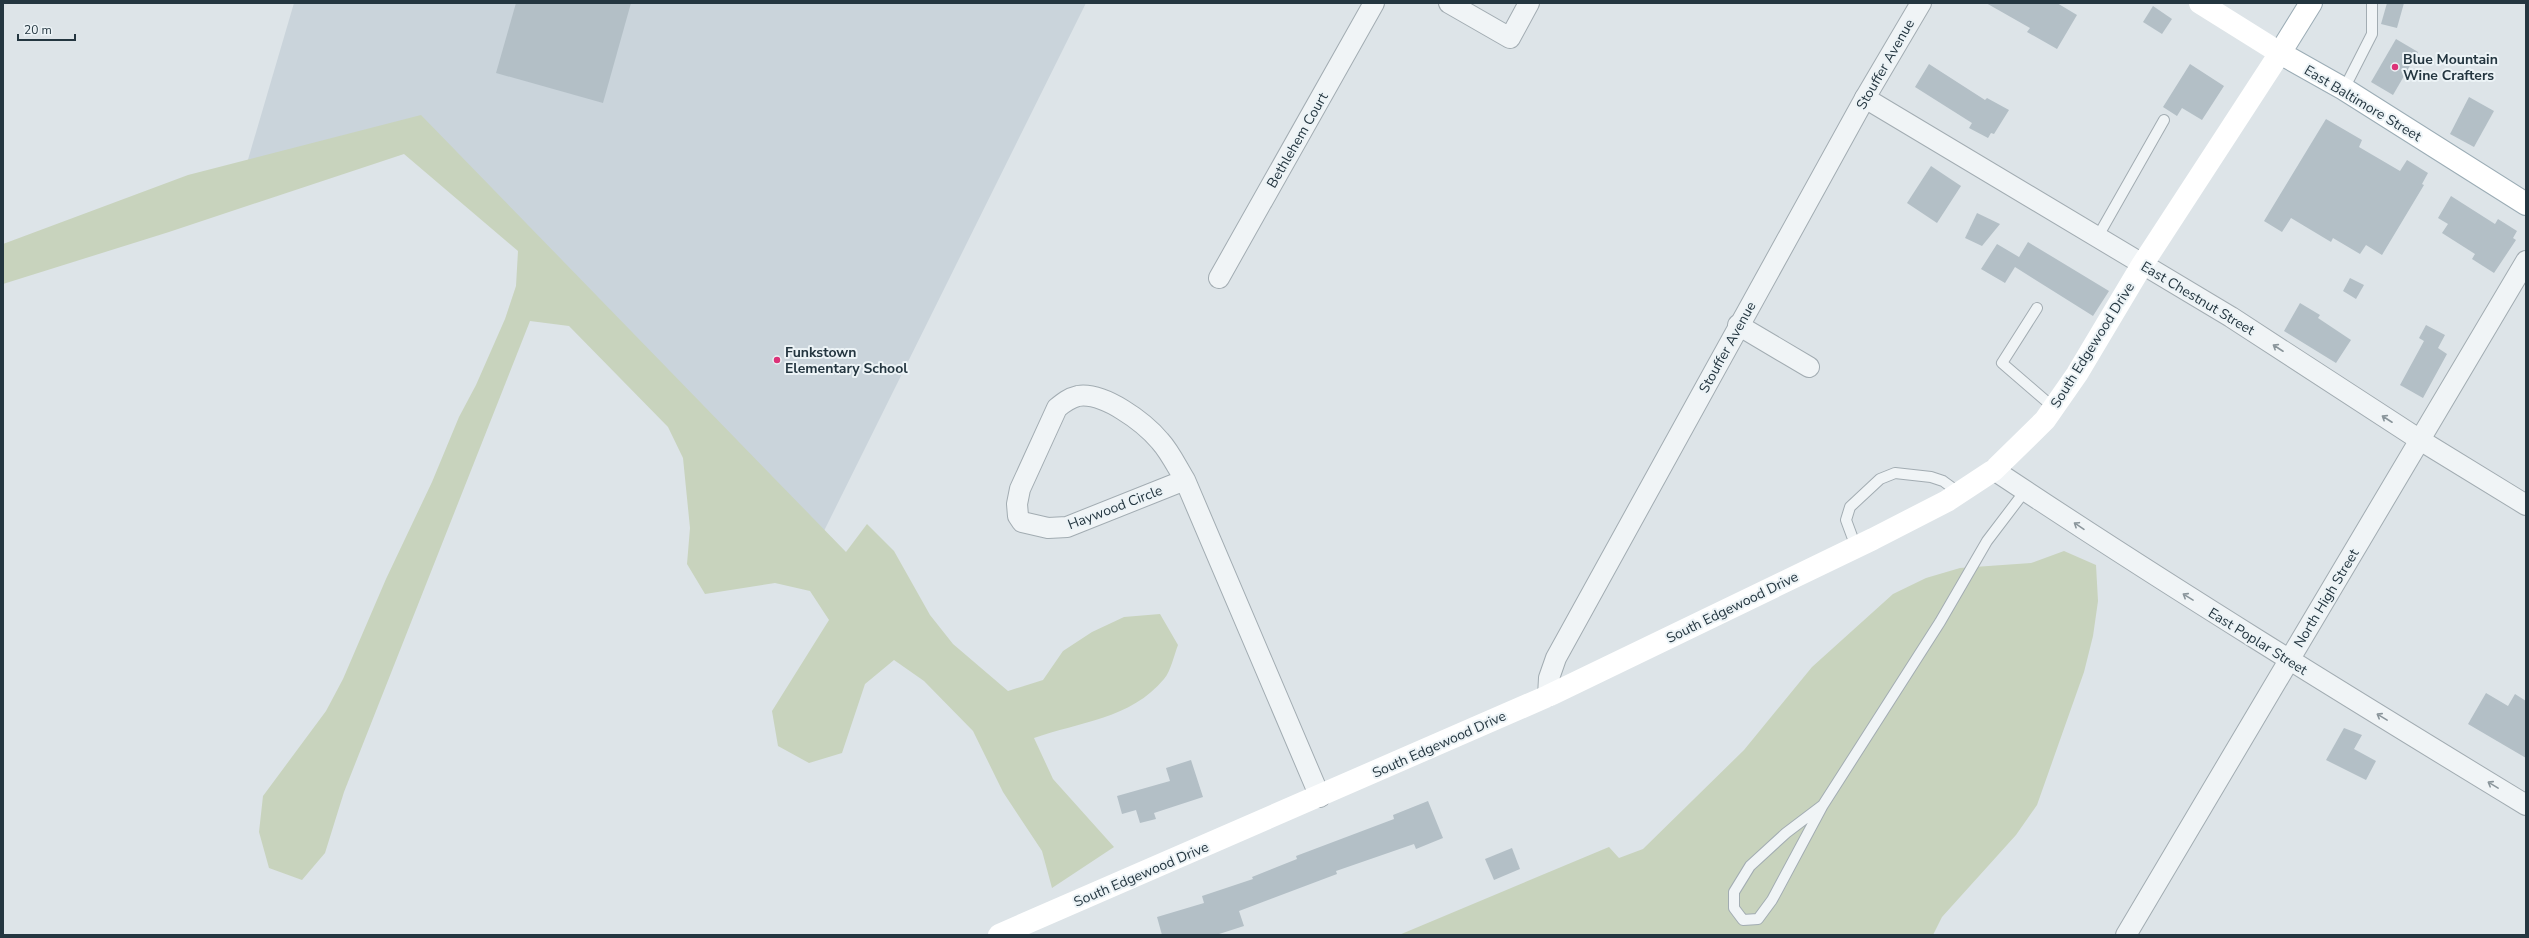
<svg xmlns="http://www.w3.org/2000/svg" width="2529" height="938" font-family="'Nunito Sans',sans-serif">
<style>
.built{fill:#cad4db}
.green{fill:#c8d3bd}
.building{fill:#b3bfc6}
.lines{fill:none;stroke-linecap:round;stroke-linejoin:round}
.lane-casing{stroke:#a2acb2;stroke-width:12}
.street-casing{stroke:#a2acb2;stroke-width:22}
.primary-casing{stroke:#9bacb5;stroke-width:24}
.lane{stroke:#f0f4f6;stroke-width:10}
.street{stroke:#f0f4f6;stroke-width:20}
.secondary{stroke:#fff;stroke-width:22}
.primary{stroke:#fff;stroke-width:22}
.oneway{stroke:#8a959b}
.poi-dot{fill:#dc3278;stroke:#ecf3f6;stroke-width:1.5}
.labels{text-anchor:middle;stroke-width:4;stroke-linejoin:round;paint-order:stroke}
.poi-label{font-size:14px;font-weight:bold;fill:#243640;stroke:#ecf3f6;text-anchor:start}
.street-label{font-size:14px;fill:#243640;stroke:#ecf3f6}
</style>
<rect width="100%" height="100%" fill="#dde4e8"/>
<!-- built -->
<path class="built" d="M294,3H1086L819,541L422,126L242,180Z"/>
<!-- green -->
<g class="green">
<path d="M421,115L846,552L867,524L894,551L930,615L953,644L1008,691L1043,680L1063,651L1092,632L1124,617L1160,614L1178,645C1174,655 1171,671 1164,679C1131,719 1079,722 1034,738L1053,779L1114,847L1052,888L1042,851L1003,792L973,731L924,681L894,660L865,684L842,753L809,763L778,746L772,711L829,620L810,591L775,583L705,594L687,564L690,528L683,458L668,427L569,326L530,321L344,792L325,853L302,880L269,868L259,832L263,796L326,711L343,679L386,579L432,482L459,417L476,385L505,319L516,286L518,251L404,154L169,232L3,284V244L188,175Z"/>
<path d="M2064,551L2096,565L2098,601L2093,636L2084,672L2037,805L2016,835L1942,917L1933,935H1399L1609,847L1619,858L1643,849L1744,750L1812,667L1893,594L1926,578L1960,568L2031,563Z"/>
</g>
<!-- building -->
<g class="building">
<path d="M516,3H631L603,103L496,73Z"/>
<path d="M1986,3H2057L2077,15L2057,49L2027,32L2030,28Z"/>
<path d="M2387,3H2404L2397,28L2381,24Z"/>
<path d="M2153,6L2172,19L2162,34L2143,22Z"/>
<path d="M2396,39L2418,52L2393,95L2371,82Z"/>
<path d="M1929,64L1985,100L1987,98L2009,110L1994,134L1991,133L1988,138L1969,128L1972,123L1915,87Z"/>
<path d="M2190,64L2224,86L2202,120L2182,108L2177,116L2163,107Z"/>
<path d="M2469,97L2494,111L2474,147L2450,134Z"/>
<path d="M2326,119L2362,140L2359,147L2400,171L2407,160L2428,173L2422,184L2424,185L2382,255L2366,245L2360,254L2333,238L2331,242L2291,218L2282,232L2264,221Z"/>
<path d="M1931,166L1961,186L1937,223L1907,203Z"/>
<path d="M2451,196L2495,224L2498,219L2517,231L2513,238L2516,240L2494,273L2472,259L2475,254L2442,233L2448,224L2438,218Z"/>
<path d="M1977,213L2000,224L1982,246L1965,238Z"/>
<path d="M2028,242L2109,291L2093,316L2015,267L2005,283L1981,269L1997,244L2019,257Z"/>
<path d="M2350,278L2364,285L2356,299L2343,291Z"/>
<path d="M2300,303L2320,315L2318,318L2351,340L2336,363L2284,331Z"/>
<path d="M2426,325L2445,335L2438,348L2447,354L2423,398L2400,385L2424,341L2419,338Z"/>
<path d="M2486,693L2508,706L2515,694L2526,701V758L2468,724Z"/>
<path d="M2344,728L2362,735L2354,749L2376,761L2366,780L2326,760Z"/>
<path d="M1191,760L1203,797L1154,813L1156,819L1140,823L1136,810L1122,814L1117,796L1170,781L1166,768Z"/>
<path d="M1428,801L1443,838L1416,849L1414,844L1336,871L1337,874L1239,911L1244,926L1216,935H1162L1157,917L1204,903L1202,896L1253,879L1252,877L1297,859L1296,856L1394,819L1393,815Z"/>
<path d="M1512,848L1520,869L1494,880L1485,859Z"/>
</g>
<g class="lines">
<!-- lane casing -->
<g class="lane-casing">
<g id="lane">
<path d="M2344,89L2372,34V3"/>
<path d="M2097,238L2164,120"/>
<path d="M2037,308L2002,363L2053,407"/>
<path d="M1856,547L1846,520L1850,507L1880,479L1895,473L1931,477L1943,481L1958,492"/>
<path d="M1823,805L1772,900L1758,919L1743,920L1734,908V892L1750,866L1786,833L1823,805L1940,622L1987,541L2025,491"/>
</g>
</g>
<!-- street casing -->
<g class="street-casing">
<g id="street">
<path d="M1449,3L1510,38L1529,3"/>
<path d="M1865,98L2231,317L2420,440L2526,505"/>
<path d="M1219,278L1374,3"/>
<path d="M1738,325L1809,367"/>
<path d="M1994,470C2168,586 2347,696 2526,805"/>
<path d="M1185,480C1177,467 1170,452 1160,441C1144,422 1104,392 1078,396C1069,398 1063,403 1057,408L1020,489L1017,504L1018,516L1022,522L1048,528L1067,527L1185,480L1320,797"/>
<path d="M1548,696L1549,678L1556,658L1865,98L1921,3"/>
<path d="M2126,935L2526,261"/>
</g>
</g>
<!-- primary casing -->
<g class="primary-casing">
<path id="primary" d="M2311,3L2280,53L2344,89L2526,204"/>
</g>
<!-- lane -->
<use href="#lane" class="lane"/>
<!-- street -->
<use href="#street" class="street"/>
<!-- secondary -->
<path class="secondary" d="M999,935L1548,696L1873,539L1947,501L1994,470L2045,420L2077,374L2142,265L2280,53L2200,3"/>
<!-- primary -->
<use href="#primary" class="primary"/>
</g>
<!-- one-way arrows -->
<defs><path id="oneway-shaft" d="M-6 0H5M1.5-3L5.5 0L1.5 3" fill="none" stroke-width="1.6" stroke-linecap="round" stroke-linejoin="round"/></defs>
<g class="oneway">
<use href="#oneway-shaft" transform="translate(2278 348) rotate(-147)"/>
<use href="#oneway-shaft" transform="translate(2387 419) rotate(-147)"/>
<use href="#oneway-shaft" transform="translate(2079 526) rotate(-146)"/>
<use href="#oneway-shaft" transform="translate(2188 597) rotate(-148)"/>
<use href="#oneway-shaft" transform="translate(2382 717) rotate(-149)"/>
<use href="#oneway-shaft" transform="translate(2493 785) rotate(-149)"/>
</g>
<!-- markers -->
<g class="poi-dot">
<circle cx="2395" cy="67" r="4"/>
<circle cx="777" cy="360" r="4"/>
</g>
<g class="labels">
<!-- poi labels -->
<g class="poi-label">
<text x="2403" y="64">Blue Mountain<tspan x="2403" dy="16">Wine Crafters</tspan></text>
<text x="785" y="357">Funkstown<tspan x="785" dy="16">Elementary School</tspan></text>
</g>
<!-- street labels -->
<g class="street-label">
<text transform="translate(1885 64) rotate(-60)" y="5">Stouffer Avenue</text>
<text transform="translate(2363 103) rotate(31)" y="5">East Baltimore Street</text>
<text transform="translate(1297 140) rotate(-60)" y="5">Bethlehem Court</text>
<text transform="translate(2198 298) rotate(31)" y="5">East Chestnut Street</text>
<text transform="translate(2092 345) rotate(-58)" y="5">South Edgewood Drive</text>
<text transform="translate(1727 347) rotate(-61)" y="5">Stouffer Avenue</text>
<text transform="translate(1115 507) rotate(-21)" y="5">Haywood Circle</text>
<text transform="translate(2326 598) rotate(-59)" y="5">North High Street</text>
<text transform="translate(1732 607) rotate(-26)" y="5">South Edgewood Drive</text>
<text transform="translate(2258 641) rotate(32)" y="5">East Poplar Street</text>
<text transform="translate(1439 744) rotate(-24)" y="5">South Edgewood Drive</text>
<text transform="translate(1141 874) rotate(-23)" y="5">South Edgewood Drive</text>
</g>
</g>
<!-- border -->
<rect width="2529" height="938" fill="none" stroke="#243640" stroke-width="8"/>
<!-- scale -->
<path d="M18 34v6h57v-6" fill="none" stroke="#243640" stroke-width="2"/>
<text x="24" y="34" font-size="12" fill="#243640" stroke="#ecf3f6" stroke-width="3" paint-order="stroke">20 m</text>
</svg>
